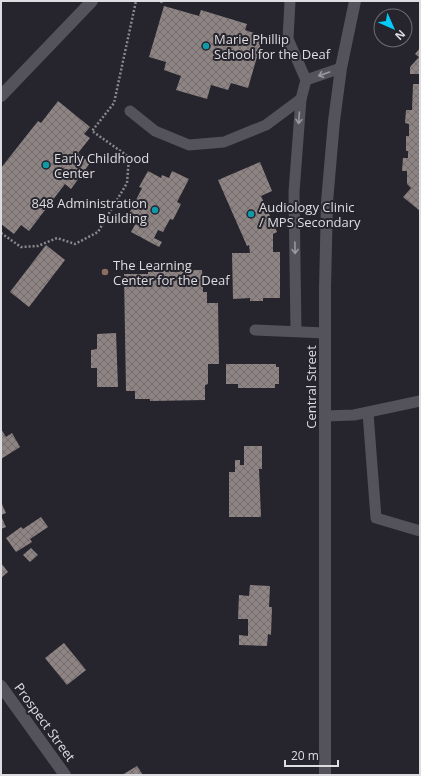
<svg xmlns="http://www.w3.org/2000/svg" width="421" height="776" font-family="'Open Sans',sans-serif">
<style>
.building{fill:url(#building-cross-hatch)}
.lines{fill:none;stroke-linecap:round;stroke-linejoin:round}
.path{stroke:#89888e;stroke-width:2.5;stroke-dasharray:2 2;stroke-linecap:butt}
.service{stroke:#54525a;stroke-width:11}
.minor{stroke:#54525a;stroke-width:12}
.tertiary{stroke:#54525a;stroke-width:12}
.secondary{stroke:#54525a;stroke-width:12}
.oneway{stroke:#99989e}
.culture-dot{fill:#0f9aa8;stroke:#26242c;stroke-width:1.5}
.education-dot{fill:#8d6e63;stroke:#26242c;stroke-width:1.5}
.labels{text-anchor:middle;stroke-width:4;stroke-linejoin:round;paint-order:stroke}
.poi-label{font-size:13px;fill:#dedde2;stroke:#26242c;text-anchor:start}
.street-label{font-size:13px;fill:#dedde2;stroke:#26242c}
</style>
<defs>
<pattern id="building-cross-hatch" width="8" height="8" patternUnits="userSpaceOnUse"><rect width="8" height="8" fill="#8f8484"/><path d="M0 0l8 8M0 8l8-8" fill="none" stroke="#746d6e"/></pattern>
</defs>
<rect width="100%" height="100%" fill="#26242c"/>
<!-- building -->
<g class="building">
<path d="M164,6L199,16L201,10L247,24L245,30L263,36L248,88L231,83L228,90L211,85L207,99L176,90L181,76L164,70L166,62L149,57Z"/>
<path d="M420,48V74H410V67L419,57L415,54Z"/>
<path d="M413,84H420V211L403,197L411,188L407,184V171H402L403,158H408V151H406V136H409V124L405,123L406,110H412Z"/>
<path d="M58,101L90,127L84,134L90,138L78,153L90,163L71,189L65,184L29,231L21,225L14,234L1,224V168L38,121L41,123Z"/>
<path d="M260,162L272,191L261,196L277,232L273,234V252H280V298H263V301H250V298L233,299L232,253H250L249,245L247,246L218,180Z"/>
<path d="M148,171L161,178L162,175L169,178L172,171L189,179L177,202L181,204L173,220L170,219L163,232L158,230L154,238L162,242L159,247L131,232L137,221L128,216L142,188L139,187Z"/>
<path d="M46,245L65,260L29,307L10,292Z"/>
<path d="M202,270L203,292H207V303H218L219,364H208V384L205,385V400L150,401V399H135V391H126L124,274H148V271Z"/>
<path d="M116,333L118,387H97V368H91V350L97,349V334Z"/>
<path d="M226,364H276V367H279V384H275V388H238V384H226Z"/>
<path d="M1,429L6,437L12,433L20,447L1,459Z"/>
<path d="M244,446H262V469H259L261,517H229V472H235V460H240V465H244Z"/>
<path d="M1,502L6,513L1,515Z"/>
<path d="M1,516L6,527L1,529Z"/>
<path d="M41,517L48,527L30,539L32,542L16,552L6,538L21,527L23,529Z"/>
<path d="M31,548L38,555L30,562L23,555Z"/>
<path d="M1,563L8,572L1,578Z"/>
<path d="M250,585L270,586L269,607H272L271,635L268,634L267,646L239,645V635L248,636V619H238L239,595L249,596Z"/>
<path d="M64,643L86,670L67,685L45,658Z"/>
<path d="M137,766L143,775H122Z"/>
</g>
<g class="lines">
<!-- path -->
<g class="path">
<path d="M161,1L162,3"/>
<path d="M1,233L21,247L38,246L57,238L75,244L98,232L127,183L129,157L92,131L114,103L136,1"/>
</g>
<!-- service -->
<g class="service">
<path d="M290,1L288,39L306,80L301,99L294,192L296,331"/>
<path d="M306,80L341,68"/>
<path d="M130,111L155,131L189,145L224,142L266,125L301,99"/>
<path d="M255,330L325,333"/>
<path d="M368,413L376,518L420,531"/>
<path d="M325,416L354,415L420,401"/>
</g>
<!-- minor -->
<path class="minor" d="M1,96L92,1"/>
<!-- tertiary -->
<path class="tertiary" d="M1,686L65,775"/>
<!-- secondary -->
<path class="secondary" d="M325,775V288L327,202L334,121L341,68L355,1"/>
</g>
<!-- one-way arrows -->
<defs><path id="oneway-shaft" d="M-6 0H5M1.5-3L5.5 0L1.5 3" fill="none" stroke-width="1.6" stroke-linecap="round" stroke-linejoin="round"/></defs>
<g class="oneway">
<use href="#oneway-shaft" transform="translate(324 74) rotate(161)"/>
<use href="#oneway-shaft" transform="translate(299 118) rotate(94)"/>
<use href="#oneway-shaft" transform="translate(295 248) rotate(89)"/>
</g>
<!-- markers -->
<g class="culture-dot">
<circle cx="206" cy="46" r="4"/>
<circle cx="46" cy="165" r="4"/>
<circle cx="155" cy="210" r="4"/>
<circle cx="251" cy="214" r="4"/>
</g>
<circle class="education-dot" cx="105" cy="272" r="4"/>
<g class="labels">
<!-- poi labels -->
<g class="poi-label">
<text x="214" y="44">Marie Phillip<tspan x="214" dy="15">School for the Deaf</tspan></text>
<text x="54" y="163">Early Childhood<tspan x="54" dy="15">Center</tspan></text>
<text x="147" y="208" text-anchor="end">848 Administration<tspan x="147" dy="15">Building</tspan></text>
<text x="259" y="212">Audiology Clinic<tspan x="259" dy="15">/ MPS Secondary</tspan></text>
<text x="113" y="270">The Learning<tspan x="113" dy="15">Center for the Deaf</tspan></text>
</g>
<!-- street labels -->
<g class="street-label">
<text transform="translate(311 387) rotate(-90)" y="5">Central Street</text>
<text transform="translate(45 722) rotate(54)" y="5">Prospect Street</text>
</g>
</g>
<!-- border -->
<rect width="421" height="776" fill="none" stroke="#dedde2" stroke-width="4"/>
<!-- north arrow -->
<g transform="translate(393 28) rotate(135)"><circle r="19" fill="#26242c" stroke="#706e75"/>
<path d="M0-3L7 15L0 10L-7 15Z" fill="#05cbf9"/>
<text y="-6" font-size="11" font-weight="bold" text-anchor="middle" fill="#dedde2">N</text>
</g>
<!-- scale -->
<path d="M285 760v6h53v-6" fill="none" stroke="#dedde2" stroke-width="2"/>
<text x="291" y="760" font-size="12" fill="#dedde2" stroke="#26242c" stroke-width="3" paint-order="stroke">20 m</text>
</svg>
